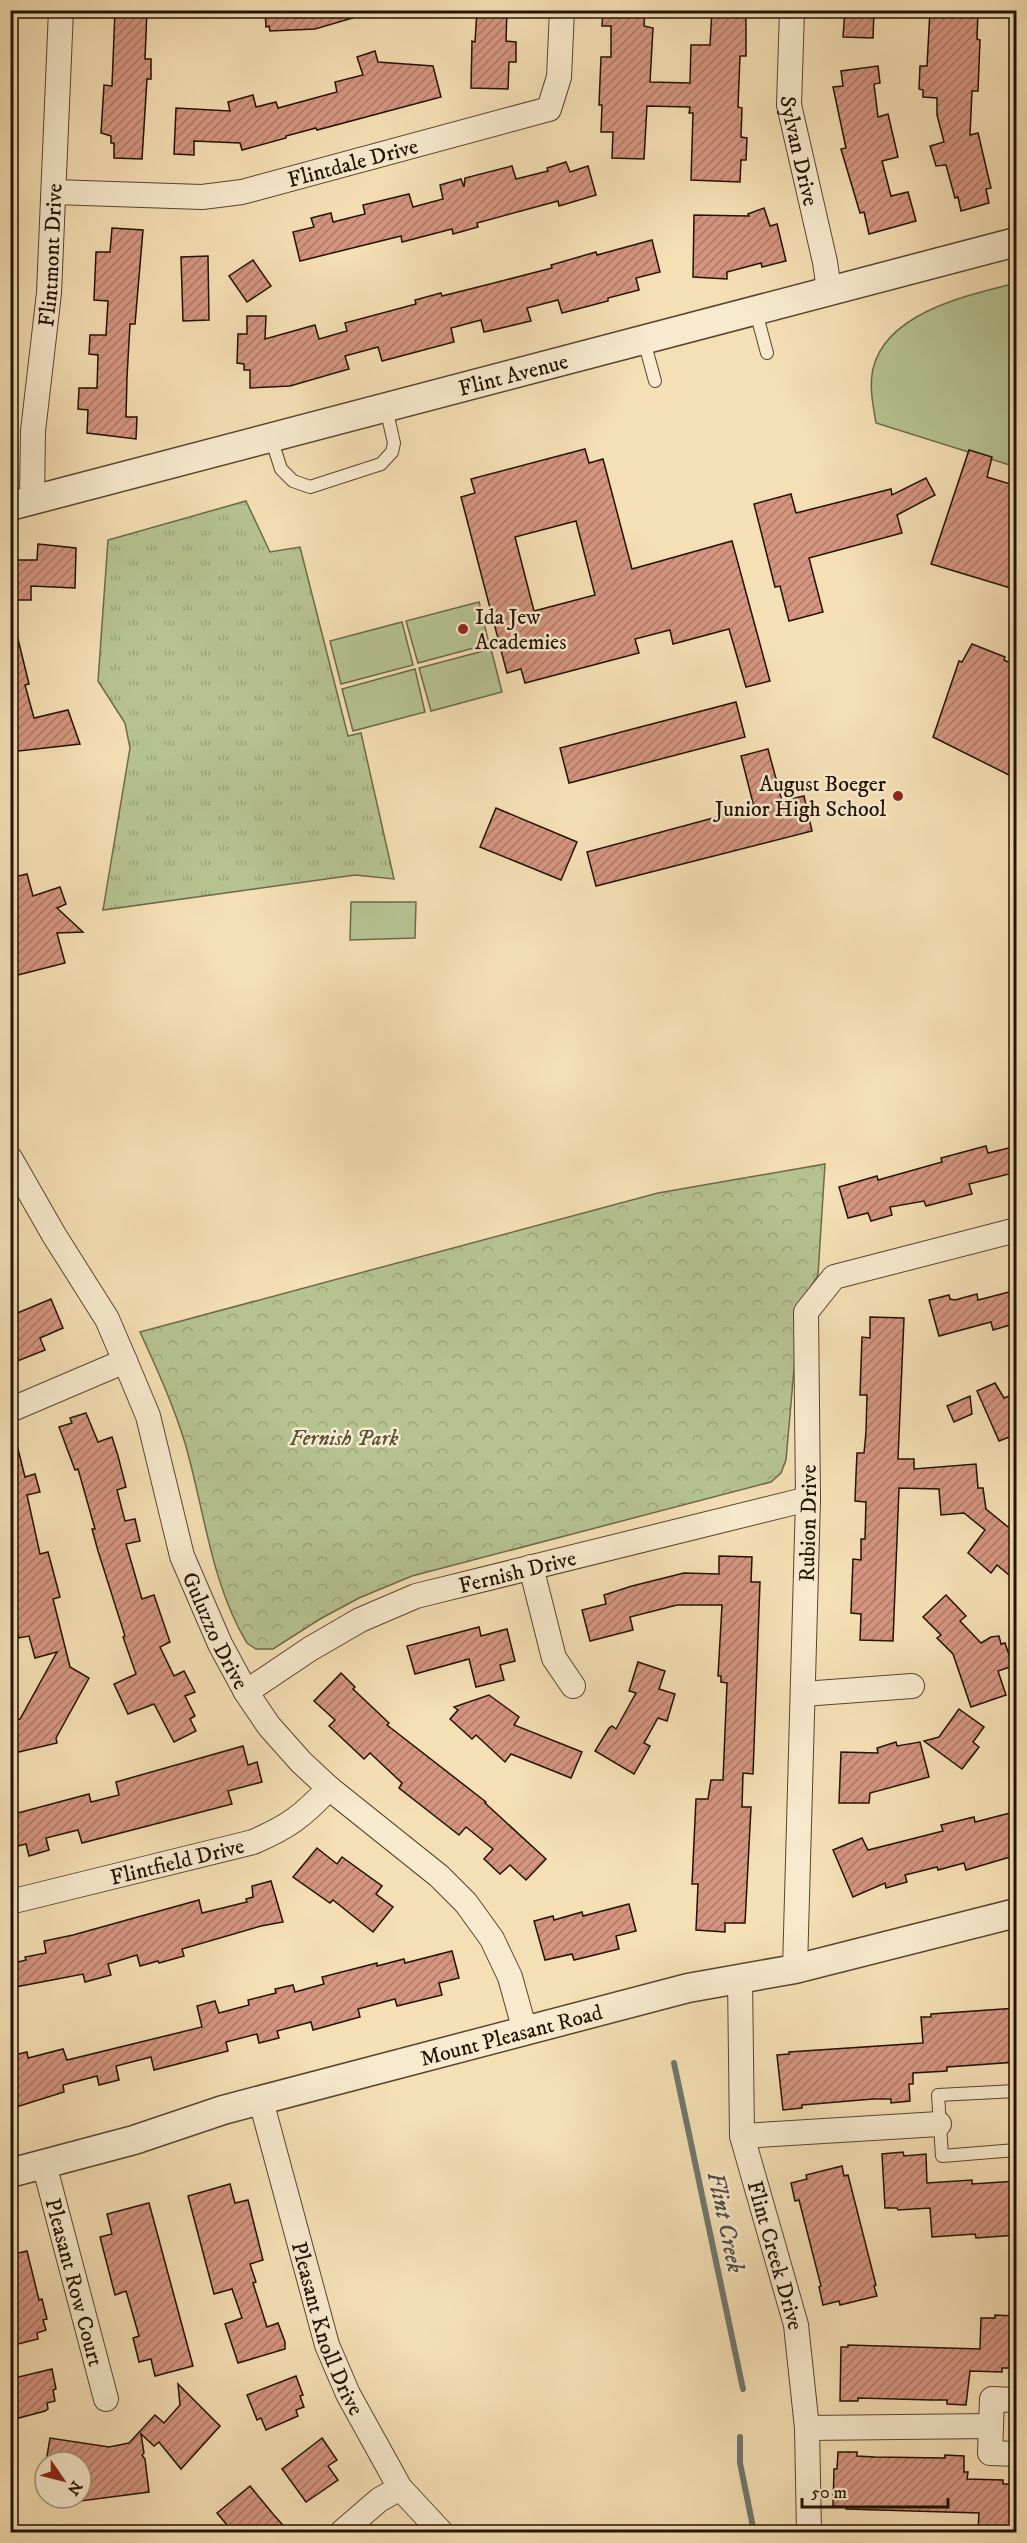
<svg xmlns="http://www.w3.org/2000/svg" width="1027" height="2543" font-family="'IM FELL DW Pica',serif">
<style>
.grass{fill:url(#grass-tufts);stroke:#6c6a4a;stroke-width:1.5}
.park{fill:url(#park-crowns);stroke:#6c6a4a;stroke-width:1.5}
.garden{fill:#b6c391;stroke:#6c6a4a;stroke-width:1.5}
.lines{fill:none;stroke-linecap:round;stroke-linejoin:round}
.stream{stroke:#6e776e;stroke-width:6}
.building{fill:url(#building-hatch);stroke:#221203;stroke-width:1.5;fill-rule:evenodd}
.service-casing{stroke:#57452f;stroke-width:14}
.minor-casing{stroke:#57452f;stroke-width:26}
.tertiary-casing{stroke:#57452f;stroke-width:31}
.service{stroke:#f8eace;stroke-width:12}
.minor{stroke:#f8eace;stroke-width:24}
.tertiary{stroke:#f8eace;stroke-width:28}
.poi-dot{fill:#8f2418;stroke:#f8eace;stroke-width:2}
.labels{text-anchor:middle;stroke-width:5;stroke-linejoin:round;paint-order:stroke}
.street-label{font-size:22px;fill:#221203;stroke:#f8eace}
.poi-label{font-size:22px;fill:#221203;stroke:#f8eace;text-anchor:start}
.park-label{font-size:22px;font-style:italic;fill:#565035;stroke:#f8eace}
.water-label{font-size:24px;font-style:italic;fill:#4e4d42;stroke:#f8eace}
</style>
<defs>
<pattern id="grass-tufts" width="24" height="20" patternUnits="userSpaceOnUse" patternTransform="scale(1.5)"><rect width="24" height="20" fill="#b6c391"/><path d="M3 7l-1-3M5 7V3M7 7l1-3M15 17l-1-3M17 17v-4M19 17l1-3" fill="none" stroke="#9ca67b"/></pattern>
<pattern id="park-crowns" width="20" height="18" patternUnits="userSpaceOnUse" patternTransform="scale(1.5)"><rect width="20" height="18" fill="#b6c391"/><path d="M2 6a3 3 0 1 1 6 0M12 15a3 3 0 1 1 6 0" fill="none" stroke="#9ca67b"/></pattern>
<pattern id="building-hatch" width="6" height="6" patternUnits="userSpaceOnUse" patternTransform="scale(1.5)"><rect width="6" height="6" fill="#d59581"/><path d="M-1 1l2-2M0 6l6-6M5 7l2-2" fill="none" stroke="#ac7867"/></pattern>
</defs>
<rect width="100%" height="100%" fill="#f5dfb4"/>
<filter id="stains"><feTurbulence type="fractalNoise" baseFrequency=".00333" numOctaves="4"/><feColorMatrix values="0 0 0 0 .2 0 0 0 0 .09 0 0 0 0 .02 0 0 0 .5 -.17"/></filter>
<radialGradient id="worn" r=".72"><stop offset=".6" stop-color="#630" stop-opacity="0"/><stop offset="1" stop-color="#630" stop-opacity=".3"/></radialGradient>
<!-- grass -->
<path class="grass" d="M246,501L270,552L300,547L348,736L361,733L394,879L355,875L103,910L130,748L125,723L98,681L108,540Z"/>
<!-- park -->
<path class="park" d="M825,1164L818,1275L807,1293L797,1335L786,1460L781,1473L771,1482L412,1576L359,1598L320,1619L273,1649H256L247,1643C211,1584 204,1508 185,1443C173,1404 157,1369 140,1332L658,1193Z"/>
<!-- garden -->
<g class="garden">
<path d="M1016,283V467L876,423C873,405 869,387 873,369C886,312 969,295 1016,283Z"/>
<path d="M479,602L489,644L418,663L406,621Z"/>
<path d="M402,622L413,665L341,684L330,641Z"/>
<path d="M491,649L502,692L431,711L419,668Z"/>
<path d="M415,669L425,712L353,731L342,689Z"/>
<path d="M351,902H416L415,938L350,940Z"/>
</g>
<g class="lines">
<!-- stream -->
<g class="stream">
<path d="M674,2063L743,2389"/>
<path d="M740,2437V2463L754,2532"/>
</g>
</g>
<!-- building -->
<g class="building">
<path d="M115,10H147L145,59H151V79H147L142,159L114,158V143H111V136L101,133L104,85L112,86Z"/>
<path d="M265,10H363V15L315,29L270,31L269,26L266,27Z"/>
<path d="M477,10H507L506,41L516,42V62H509L508,89L471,88L472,41L475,42Z"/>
<path d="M603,10H645L644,26L653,28L650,82L690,83L691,45H710L712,10H746V56H740L738,107L742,108L741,137L747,138L746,160H741L740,182L691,180L693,113H689L690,107L647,106L644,159L612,158L613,132H601L602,105H599L601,57H611V26H602Z"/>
<path d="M845,10H874L873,38L843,37Z"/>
<path d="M930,10H978L977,39L980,40L978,91H972L970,135L978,133L991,188L986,189L989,203L961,211L958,197L955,198L946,165L936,166L930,146L944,142L937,115V98L923,97V90L919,89L920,66H927Z"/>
<path d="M375,51L378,62L433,66L441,97L317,130L316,128L286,136V138L242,150L240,143L194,141V155L174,154L176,108L230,111L228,102L253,95L256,107L276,102L278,108L337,92L335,82L363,75L357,57Z"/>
<path d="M878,66L880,83L874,84L878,117L888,114L898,157L882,161L891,196L908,192L916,221L869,234L864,212L860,213L841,149L846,148L833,87L843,86L841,71Z"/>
<path d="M566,162L570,172L588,166L596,195L559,206L558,201L477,223L478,227L453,234L452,229L402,242L401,236L300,261L293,232L314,227L311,218L331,213L333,222L365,214L363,205L409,194L413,207L443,199L440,185L461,179L464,187L465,178L512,166L516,179L548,171L547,168Z"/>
<path d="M764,208L770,226L777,224L786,261L762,267L761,263L727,272V279L693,277L694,215L749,216L748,214Z"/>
<path d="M112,228L143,230L135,324H130L127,377L126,417H137L136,439L87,433L88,410L78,409L79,388H97L98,355L89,354L90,335H106L108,301L94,300L96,252H110Z"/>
<path d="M652,240L660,272L636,278L639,290L608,298V301L562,313L558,300L527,308L531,321L484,332L481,320L451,328L454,342L382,361L378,347L345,356L349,369L290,386L250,388V370H244V364L237,363L238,334H247V316H266L265,339L315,325L319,339L347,331L345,323L416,304L415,300L441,293L442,296L490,284L552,268L551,265L596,252L597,255Z"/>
<path d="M208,256L209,320L183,321L181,257Z"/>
<path d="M253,260L271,286L247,302L229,276Z"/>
<path d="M585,449L589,463L603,459L632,569L732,541L770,681L746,687L729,629L673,644L670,630L635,639L639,653L525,683L521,669L507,673L461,497L475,493L471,479ZM576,521L595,595L534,611L515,537Z"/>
<path d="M969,450L992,457L987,477L1017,486V590L931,564Z"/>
<path d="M926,478L935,495L897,515L902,533L809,558L823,612L789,621L780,586L775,587L754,504L791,494L796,513L891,489L892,495Z"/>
<path d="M38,544L76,548L75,588L31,586V600H10V560H37Z"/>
<path d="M16,631L29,684L25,685L34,718L68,710L80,744L10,752V632Z"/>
<path d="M972,644L1005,657L1004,660L1017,666V779L933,737L959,661L962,662Z"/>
<path d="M736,702L745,737L569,783L560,748Z"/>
<path d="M768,749L782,801L804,796L812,831L596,886L587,852L754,807L741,756Z"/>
<path d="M496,808L577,842L561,880L480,847Z"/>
<path d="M27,874L33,896L60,887L66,904L57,908L83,932L57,933L65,963L10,977V878Z"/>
<path d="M986,1146L988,1153L1017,1146V1172L969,1184L972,1194L926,1206L924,1201L890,1207L892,1215L871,1221L868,1213L848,1218L839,1187L877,1176L878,1180L942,1162L941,1158Z"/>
<path d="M1017,1290V1323L993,1330L991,1322L939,1336L929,1300L949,1295L950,1299L955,1300L977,1294L978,1300Z"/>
<path d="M51,1299L63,1328L40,1338L45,1350L10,1364V1316Z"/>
<path d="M870,1317L904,1318L898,1459H914V1469L976,1464L978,1488H983L986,1509L1013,1531L1009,1536L1017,1542V1566L1009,1575L997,1565L991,1573L968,1553L985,1530L964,1513L941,1515L939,1489L899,1488L893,1641L860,1640L861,1614L851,1613L853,1559L861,1560V1539H865L866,1502L855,1501L856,1475L857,1453H864L866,1432L867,1395H860L862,1337L870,1338Z"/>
<path d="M995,1383L1004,1398L1017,1393V1434L999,1441L977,1391Z"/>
<path d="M970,1396L972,1414L954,1422L947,1406Z"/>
<path d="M86,1413L98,1442L112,1437L118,1456L126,1487L117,1490L125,1521L135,1519L140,1541L126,1544L142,1599L154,1595L170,1642L160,1647L174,1676L184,1671L195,1692L185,1696L195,1716L190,1719L196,1731L174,1742L154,1704L128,1714L114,1684L136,1674L123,1637L125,1636L98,1551L92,1529H95L78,1469L75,1470L59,1427L72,1423L70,1418Z"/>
<path d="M16,1441L25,1477L35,1474L40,1492L27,1495L40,1554L48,1552L60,1597L53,1599L70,1667L89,1678L56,1738L57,1743L10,1754V1721L20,1719L57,1652L35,1658L29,1636L19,1638L10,1604V1442Z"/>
<path d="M719,1556L752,1557L751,1582H760L753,1774L743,1773L742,1807H751L745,1923H725V1932L696,1930L698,1884H692L696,1799H708L711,1780H723L727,1683L721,1682V1676H718L722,1605H677L630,1617L633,1630L590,1641L582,1610L606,1604L604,1595L632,1586L684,1573L719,1574Z"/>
<path d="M946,1595L966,1616L960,1621L981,1643L991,1637L999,1636L1001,1644L1005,1643L1013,1666L998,1671L1006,1695L971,1707L953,1654L937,1638L941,1635L923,1617Z"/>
<path d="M479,1627L481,1636L507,1629L515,1661L500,1665L504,1680L476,1687L469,1659L415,1674L407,1646Z"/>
<path d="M638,1662L665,1671L659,1689L675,1694L667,1721L658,1718L644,1743L650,1746L634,1774L595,1751L609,1728L612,1726L616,1729L636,1693L629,1691Z"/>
<path d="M341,1673L355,1687L353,1689L389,1723L387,1725L486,1802L485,1803L546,1859L526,1880L510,1865L500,1874L484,1859L493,1849L466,1827L459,1835L399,1788L402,1783L370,1753L364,1759L329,1726L335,1720L314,1701Z"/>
<path d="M489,1695L519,1717L514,1725L582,1752L571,1778L511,1754L505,1762L476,1735L472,1739L450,1719L458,1710L454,1707Z"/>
<path d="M959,1709L984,1727L973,1742L979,1747L962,1769L924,1741L939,1737Z"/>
<path d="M896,1742L897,1746L920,1742L929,1777L870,1793L869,1803H839L841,1752L878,1753L877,1748Z"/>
<path d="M243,1746L248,1765L257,1762L262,1782L228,1791L232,1804L82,1843L78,1830L46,1838L49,1850L29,1856L26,1844L10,1848V1815L89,1794L91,1802L119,1795L116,1782Z"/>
<path d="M1014,1812L1017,1855L966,1870L964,1863L938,1870L937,1867L905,1875L907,1882L886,1888L885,1883L853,1897L833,1850L862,1838L868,1850L943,1831L941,1825L974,1817L975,1822Z"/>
<path d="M317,1848L337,1864L342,1857L382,1886L376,1894L393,1907L373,1932L333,1900L330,1903L293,1877Z"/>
<path d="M271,1881L283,1922L261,1926L182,1949L184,1956L159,1963L158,1961L140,1966L137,1955L108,1964L111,1975L85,1982L83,1974L10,1988V1964L26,1960L25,1957L46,1953L44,1941L73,1935L199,1900L202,1913L247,1902L246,1899L253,1897L252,1886Z"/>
<path d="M629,1904L636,1931L616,1936L619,1949L574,1960L572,1954L545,1960L534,1921L553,1916L554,1920L582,1912L583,1916Z"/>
<path d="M452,1951L459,1978L439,1983L442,1995L397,2006L395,1999L358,2009L360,2017L313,2030L311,2022L277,2031L279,2038L259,2043L257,2034L226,2042L228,2051L154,2070L151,2057L116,2066L119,2080L99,2085L97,2076L63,2085L64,2092L10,2109V2056L27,2052L28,2058L63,2049L67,2060L202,2027L197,2006L215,2001L219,2013L249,2005L248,2000L276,1993L275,1989L293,1985L295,1992L324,1984L322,1977L377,1963V1966L404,1959L405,1963Z"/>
<path d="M1017,2008V2062L947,2067V2071L913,2073V2084H909L910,2101L891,2103V2099H873L802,2105V2108L783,2110L777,2055L789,2054V2052L923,2043L921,2017H931V2014Z"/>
<path d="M903,2152L904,2156L926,2154L927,2183L972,2180V2184L1017,2181V2235L976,2238L975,2234L932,2237L930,2208L898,2210L897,2208H885L882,2154Z"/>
<path d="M842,2166L844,2176L848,2175L876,2285L874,2286L877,2296L840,2305L839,2301L823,2305L819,2287L821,2286L799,2200L795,2201L791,2183L807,2179L806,2175Z"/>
<path d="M230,2184L235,2203L248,2200L263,2260L250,2264L256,2282L253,2283L267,2327L278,2323L285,2342V2349L238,2363L225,2324L242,2318L232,2289L214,2294L188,2196Z"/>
<path d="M149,2203L193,2366L155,2376L151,2359L139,2362L133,2338L139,2336L126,2291L115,2295L100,2237L112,2234L107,2214Z"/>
<path d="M27,2251L39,2300L42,2299L47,2319L43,2320L46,2330L37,2333L38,2339L10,2346V2255Z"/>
<path d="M995,2315L1014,2316V2319H1017V2368H1002V2372L970,2371L966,2405L947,2404V2400H932L858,2398V2401H840L841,2347H848V2345L980,2349L981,2318H995Z"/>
<path d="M52,2369L56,2389L53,2390L55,2401L47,2403L48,2409L45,2411L15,2419L10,2401V2379Z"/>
<path d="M296,2376L303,2395L300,2396L304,2407L296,2410L298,2416L266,2430L261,2418L257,2420L247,2395Z"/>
<path d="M178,2384L220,2426L181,2469L159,2442L154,2446L141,2434L144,2453L142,2455L145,2459L149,2492L81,2501V2462H46L50,2438L109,2447L129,2443L155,2415L164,2423L180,2405Z"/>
<path d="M322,2438L337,2460L328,2466L338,2480L306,2502L282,2469Z"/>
<path d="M838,2452H857V2456L875,2457L945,2458V2455L964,2456V2472H968L967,2479L1003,2480V2484H1017V2532H978L979,2513L846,2509V2507L833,2506L834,2469H837Z"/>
<path d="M250,2486L273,2514L289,2532H233L217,2513Z"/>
</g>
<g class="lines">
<!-- service casing -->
<g class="service-casing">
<g id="service">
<path d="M756,312L767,353"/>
<path d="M644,341L655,381"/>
<path d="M271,438L281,469L293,481L310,487L381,464L392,452L394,443L386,408"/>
<path d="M1016,2091L938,2095L942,2156L1016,2150"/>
</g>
</g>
<!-- minor casing -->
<g class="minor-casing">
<g id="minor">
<path id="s1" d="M792,10L789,105L825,262L829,290"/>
<path id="s2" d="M54,192L202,197L242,192L549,109L559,77L562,10"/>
<path id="s3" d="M32,500L33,431L49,293L61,10"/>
<path id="s4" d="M10,1158L54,1235L107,1319L125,1361L148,1416L182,1556L220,1644L246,1692L269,1726L301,1762L329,1788L439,1876L466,1903L492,1939L510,1977L525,2031"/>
<path d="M10,1410L125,1361"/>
<path d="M531,1567L554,1658L573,1686"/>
<path id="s5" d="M246,1692L310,1649L360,1620L416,1596L808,1499"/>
<path d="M803,1694L912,1686"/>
<path id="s6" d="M10,1902L253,1842C288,1827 303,1816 329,1788"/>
<path id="s7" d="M795,1969L808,1499L806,1312L834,1277L1016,1230"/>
<path id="s8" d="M740,1978L742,2136L796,2325L807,2428L809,2532"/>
<path id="s9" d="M261,2101L327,2345L348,2394L400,2488L441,2532"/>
<path d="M742,2136L939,2124"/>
<path id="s10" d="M44,2164L106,2399"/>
<path d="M1016,2400L992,2399L990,2453L1016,2454"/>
<path d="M807,2428L991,2426"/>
<path d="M342,2532L379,2500L400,2488"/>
</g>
</g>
<!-- tertiary casing -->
<g class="tertiary-casing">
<g id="tertiary">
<path id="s11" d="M10,506L1016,242"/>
<path id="s12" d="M10,2173L134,2140L223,2110L688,1988L795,1969L1016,1913"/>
</g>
</g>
<!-- service -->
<use href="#service" class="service"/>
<!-- minor -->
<use href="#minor" class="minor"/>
<!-- tertiary -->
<use href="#tertiary" class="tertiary"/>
</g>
<!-- markers -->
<g class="poi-dot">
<circle cx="463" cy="629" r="6"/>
<circle cx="898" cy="796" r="6"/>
</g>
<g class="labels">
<!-- street labels -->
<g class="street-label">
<text dy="8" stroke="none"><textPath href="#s1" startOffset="142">Sylvan Drive</textPath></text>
<text dy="8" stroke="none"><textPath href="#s2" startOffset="303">Flintdale Drive</textPath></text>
<text dy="8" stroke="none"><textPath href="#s3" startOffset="246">Flintmont Drive</textPath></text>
<text dy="8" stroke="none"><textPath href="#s11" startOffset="520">Flint Avenue</textPath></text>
<text dy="8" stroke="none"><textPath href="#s7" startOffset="446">Rubion Drive</textPath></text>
<text dy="8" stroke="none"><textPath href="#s5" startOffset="300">Fernish Drive</textPath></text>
<text dy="8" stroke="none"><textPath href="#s4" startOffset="519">Guluzzo Drive</textPath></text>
<text dy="8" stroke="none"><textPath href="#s6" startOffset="172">Flintfield Drive</textPath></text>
<text dy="8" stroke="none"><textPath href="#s12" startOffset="520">Mount Pleasant Road</textPath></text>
<text dy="8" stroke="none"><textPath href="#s8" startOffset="282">Flint Creek Drive</textPath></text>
<text dy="8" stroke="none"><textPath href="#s10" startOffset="122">Pleasant Row Court</textPath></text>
<text dy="8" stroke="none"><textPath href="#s9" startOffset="237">Pleasant Knoll Drive</textPath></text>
</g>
<!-- poi labels -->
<g class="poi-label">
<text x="475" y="624">Ida Jew<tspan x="475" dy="25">Academies</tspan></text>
<text x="886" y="791" text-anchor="end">August Boeger<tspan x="886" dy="25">Junior High School</tspan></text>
</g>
<!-- park labels -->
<g class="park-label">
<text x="344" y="1445">Fernish Park</text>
</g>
<!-- water labels -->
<g class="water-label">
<text transform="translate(726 2222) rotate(78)" y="8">Flint Creek</text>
</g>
</g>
<!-- margin -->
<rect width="1027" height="2543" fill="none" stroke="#f5dfb4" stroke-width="36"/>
<rect x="12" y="12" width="1003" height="2519" fill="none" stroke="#221203" stroke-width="3"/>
<rect x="18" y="18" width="991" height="2507" fill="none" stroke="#221203" stroke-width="1.5"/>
<!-- north arrow -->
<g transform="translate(63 2480) rotate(125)"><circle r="28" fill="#f8eace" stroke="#a2947d" stroke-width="1.5"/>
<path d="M0-4.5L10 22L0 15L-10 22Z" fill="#8f2418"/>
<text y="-9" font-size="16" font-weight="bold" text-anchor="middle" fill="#221203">N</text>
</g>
<!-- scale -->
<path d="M802 2498v9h146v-9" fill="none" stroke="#221203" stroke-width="3"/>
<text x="811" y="2498" font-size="18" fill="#221203" stroke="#f8eace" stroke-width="4.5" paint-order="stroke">50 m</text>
<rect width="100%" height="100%" filter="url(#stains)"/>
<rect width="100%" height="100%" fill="url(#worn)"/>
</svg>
